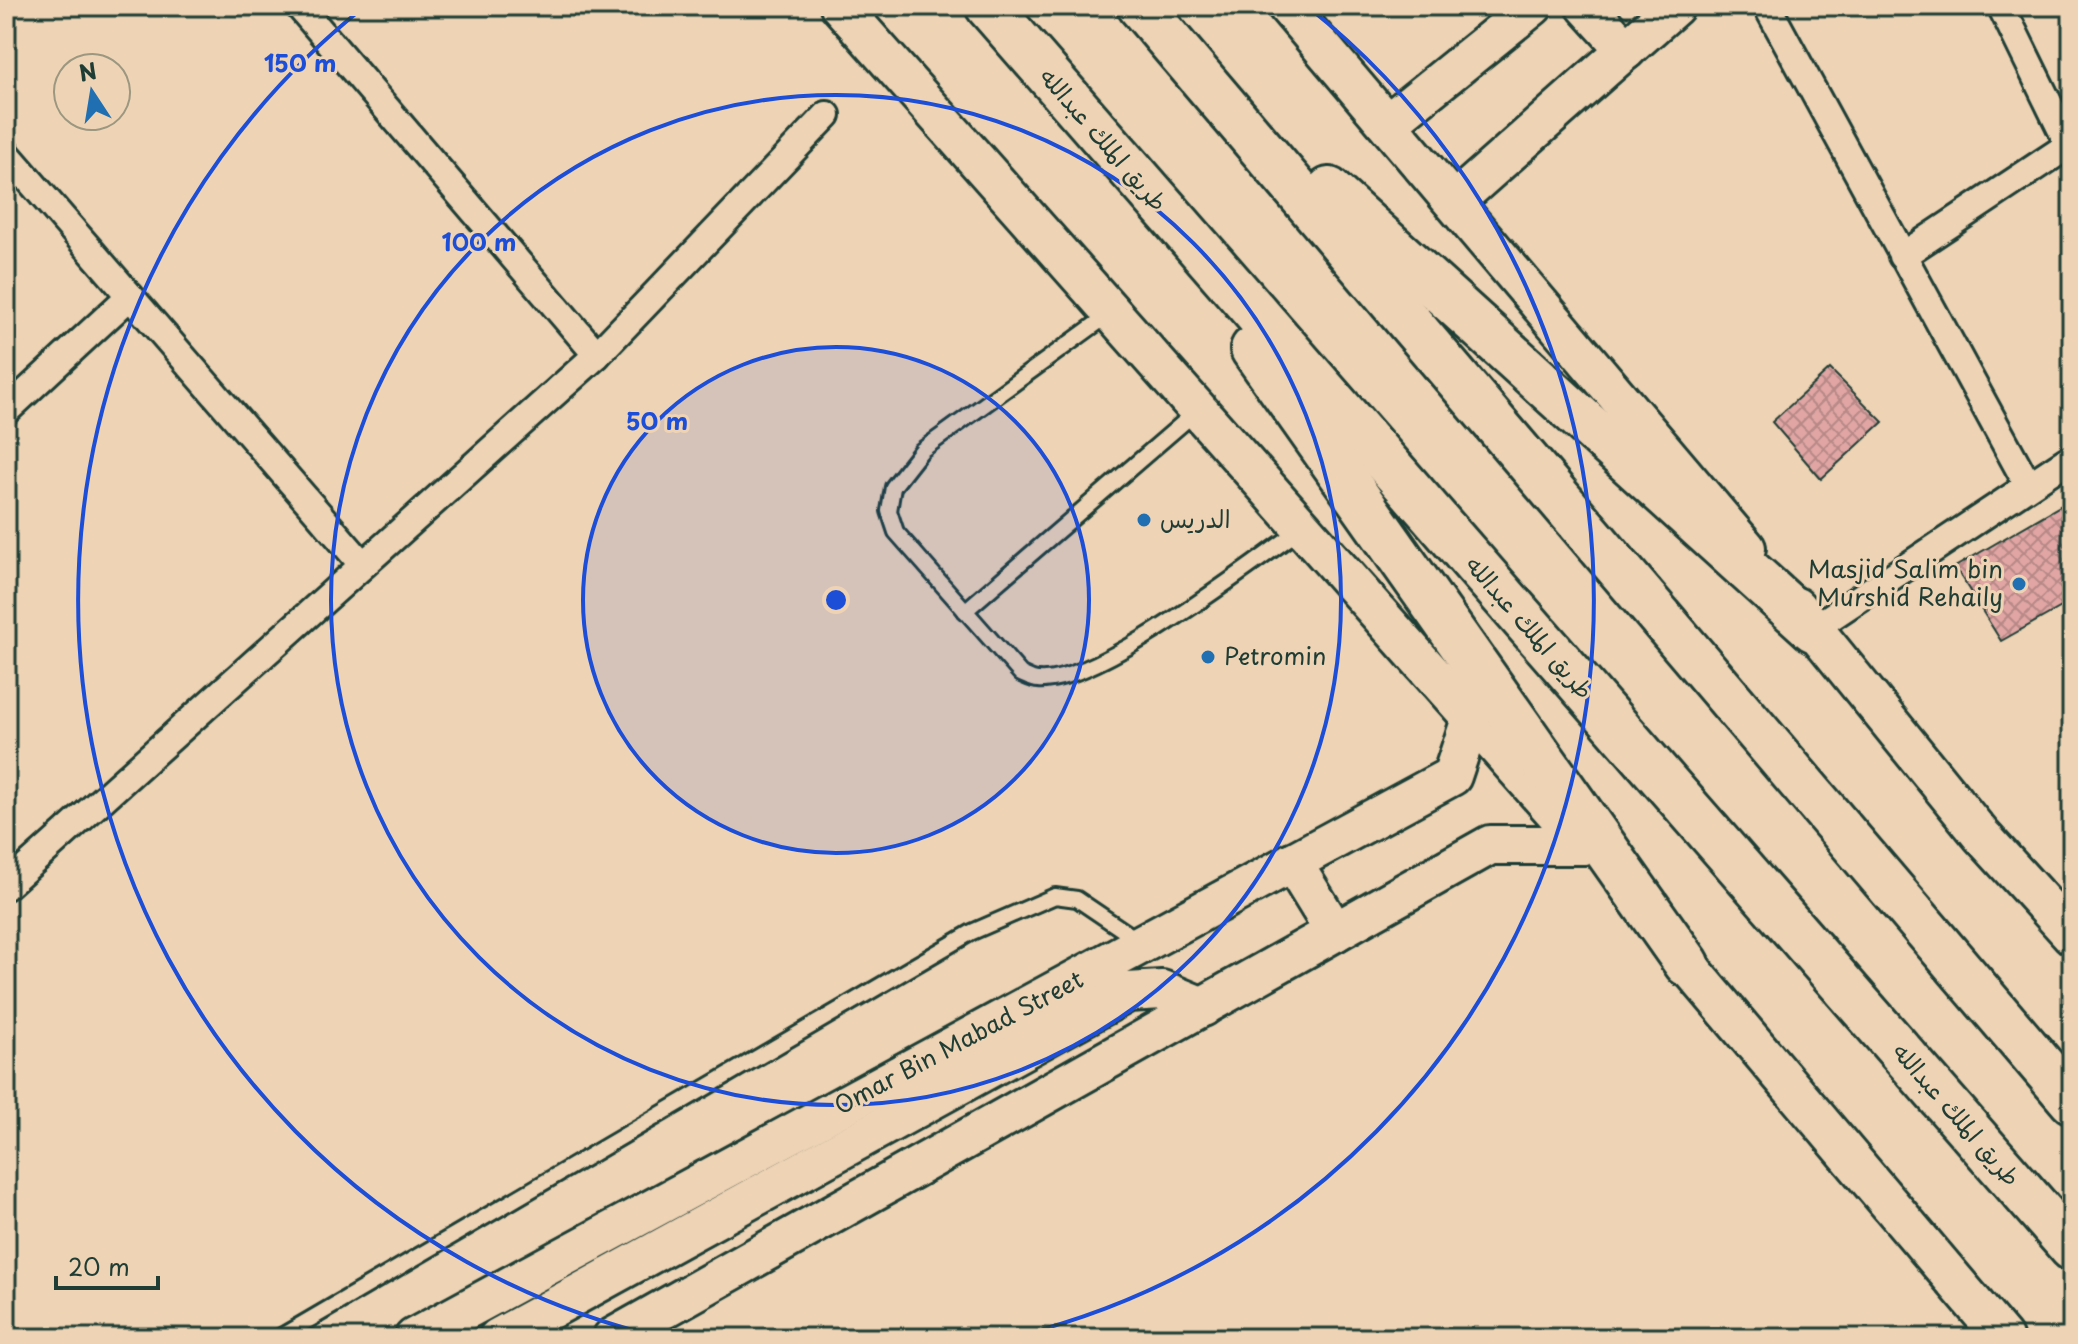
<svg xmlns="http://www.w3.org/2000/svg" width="2078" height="1344" font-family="'Playpen Sans','Playpen Sans Arabic',sans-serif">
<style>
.building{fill:url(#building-cross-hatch);stroke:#1f3d34;stroke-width:2}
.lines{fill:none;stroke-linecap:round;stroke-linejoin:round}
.service-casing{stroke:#1f3d34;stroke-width:20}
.minor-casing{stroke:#1f3d34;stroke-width:32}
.secondary-casing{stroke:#1f3d34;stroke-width:44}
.motorway-casing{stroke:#1f3d34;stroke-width:50}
.service{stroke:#eed3b5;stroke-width:14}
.minor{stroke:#eed3b5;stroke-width:26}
.secondary{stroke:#eed3b5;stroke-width:38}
.motorway{stroke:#eed3b5;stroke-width:44}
.ring{fill:none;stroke:#1d4ed8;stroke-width:4}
.poi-dot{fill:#1f6fb2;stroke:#eed3b5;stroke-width:3}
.labels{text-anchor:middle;stroke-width:6;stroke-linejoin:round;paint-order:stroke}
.street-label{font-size:24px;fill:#1f3d34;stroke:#eed3b5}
.poi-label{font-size:24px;fill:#1f3d34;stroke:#eed3b5;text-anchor:start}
.centre{fill:#1d4ed8;stroke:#eed3b5;stroke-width:4}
.ring-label{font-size:24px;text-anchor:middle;font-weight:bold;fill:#1d4ed8;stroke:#eed3b5;stroke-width:6;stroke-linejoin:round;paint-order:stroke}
</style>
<defs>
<pattern id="building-cross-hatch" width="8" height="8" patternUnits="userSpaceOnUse" patternTransform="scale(2)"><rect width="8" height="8" fill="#e1a6a4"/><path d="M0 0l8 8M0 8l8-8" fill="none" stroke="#b68886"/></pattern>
</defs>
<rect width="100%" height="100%" fill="#eed3b5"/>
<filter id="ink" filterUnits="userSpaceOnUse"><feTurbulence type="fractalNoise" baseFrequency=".0125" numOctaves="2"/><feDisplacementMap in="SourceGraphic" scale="16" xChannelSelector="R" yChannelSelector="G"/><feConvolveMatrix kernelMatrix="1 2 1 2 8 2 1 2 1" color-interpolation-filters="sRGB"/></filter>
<g filter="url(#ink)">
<!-- building -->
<g class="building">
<path d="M1830,369L1883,422L1821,479L1772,422Z"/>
<path d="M2072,499V601L2001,641L1955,567Z"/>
</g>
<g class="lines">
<!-- service casing -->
<g class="service-casing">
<g id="service">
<path d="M1111,313L922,450L893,487L889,511L896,532L1021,674C1026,676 1033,680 1038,680C1097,685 1249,565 1303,528"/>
<path d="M965,611L1198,410"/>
<path d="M278,1338L972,932L1055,896L1077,899L1139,941"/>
</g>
</g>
<!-- minor casing -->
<g class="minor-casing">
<g id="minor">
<path d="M299,6L597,355"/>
<path d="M1767,6L2028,485"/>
<path d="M2001,6L2069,145"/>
<path d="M6,153L363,565"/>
<path d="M1902,256L2072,143"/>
<path d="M6,411L130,296"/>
<path d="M1813,629L2072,457"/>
<path d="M6,886L597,355L827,115"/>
</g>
</g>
<!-- secondary casing -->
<g class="secondary-casing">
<g id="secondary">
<path d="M840,6L1584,845"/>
<path d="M1287,6L1746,548"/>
<path d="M1586,6L1626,50"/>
<path d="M1388,123L1533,6"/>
<path d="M1455,201L1675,6"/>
<path d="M1796,607L1981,835L2072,935"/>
<path d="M1292,862L1335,932"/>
<path d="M1669,943L2003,1338"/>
<path d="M414,1338L1452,776L1471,719"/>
<path d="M498,1338L1128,992L1162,990L1203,1007"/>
<path d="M612,1338L1490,845H1583"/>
</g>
</g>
<!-- motorway casing -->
<g class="motorway-casing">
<g id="motorway">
<path d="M988,6L2072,1248"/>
<path d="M1140,6L2072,1101"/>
<path d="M1329,190L1813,629"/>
<path d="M1253,349L1687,964"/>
</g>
</g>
<!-- service -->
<use href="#service" class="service"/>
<!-- minor -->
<use href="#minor" class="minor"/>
<!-- secondary -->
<use href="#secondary" class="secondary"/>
<!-- motorway -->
<use href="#motorway" class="motorway"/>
</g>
</g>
<!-- distance rings -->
<circle cx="836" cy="600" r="253" fill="#1d4ed8" fill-opacity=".12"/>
<g class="ring">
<circle cx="836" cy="600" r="253"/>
<circle cx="836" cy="600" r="505"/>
<path d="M659 1337A758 758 0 0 1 364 7M1308 7A758 758 0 0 1 1013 1337"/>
</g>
<!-- markers -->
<g class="poi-dot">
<circle cx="1144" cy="520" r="8"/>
<circle cx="2019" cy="584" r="8"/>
<circle cx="1208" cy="657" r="8"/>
</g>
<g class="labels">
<!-- street labels -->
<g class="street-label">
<text transform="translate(1103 140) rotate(49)" y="8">طريق الملك عبدالله</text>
<text transform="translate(1529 628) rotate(49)" y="8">طريق الملك عبدالله</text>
<text transform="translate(959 1043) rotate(-28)" y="8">Omar Bin Mabad Street</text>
<text transform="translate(1956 1115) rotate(49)" y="8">طريق الملك عبدالله</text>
</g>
<!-- poi labels -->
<g class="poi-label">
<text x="1160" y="528">الدريس</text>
<text x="2003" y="578" text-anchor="end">Masjid Salim bin<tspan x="2003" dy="28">Murshid Rehaily</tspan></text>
<text x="1224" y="665">Petromin</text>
</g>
</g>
<circle cx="836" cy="600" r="12" class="centre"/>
<g class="ring-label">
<text x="300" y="72">150 m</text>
<text x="479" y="251">100 m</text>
<text x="657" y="430">50 m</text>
</g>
<!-- margin -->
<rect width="2078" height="1344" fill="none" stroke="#eed3b5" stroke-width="32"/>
<rect x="16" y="16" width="2046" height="1312" fill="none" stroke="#1f3d34" stroke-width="3" filter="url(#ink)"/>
<!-- north arrow -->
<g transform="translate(92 92) rotate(348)"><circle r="38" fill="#eed3b5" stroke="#9b9781" stroke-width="2"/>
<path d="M0-6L14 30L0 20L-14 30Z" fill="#1f6fb2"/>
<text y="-12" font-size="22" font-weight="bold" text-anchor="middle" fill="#1f3d34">N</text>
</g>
<!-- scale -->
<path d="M56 1276v12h102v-12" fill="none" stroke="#1f3d34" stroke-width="4"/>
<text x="68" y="1276" font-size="24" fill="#1f3d34" stroke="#eed3b5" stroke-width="6" paint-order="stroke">20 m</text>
</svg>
